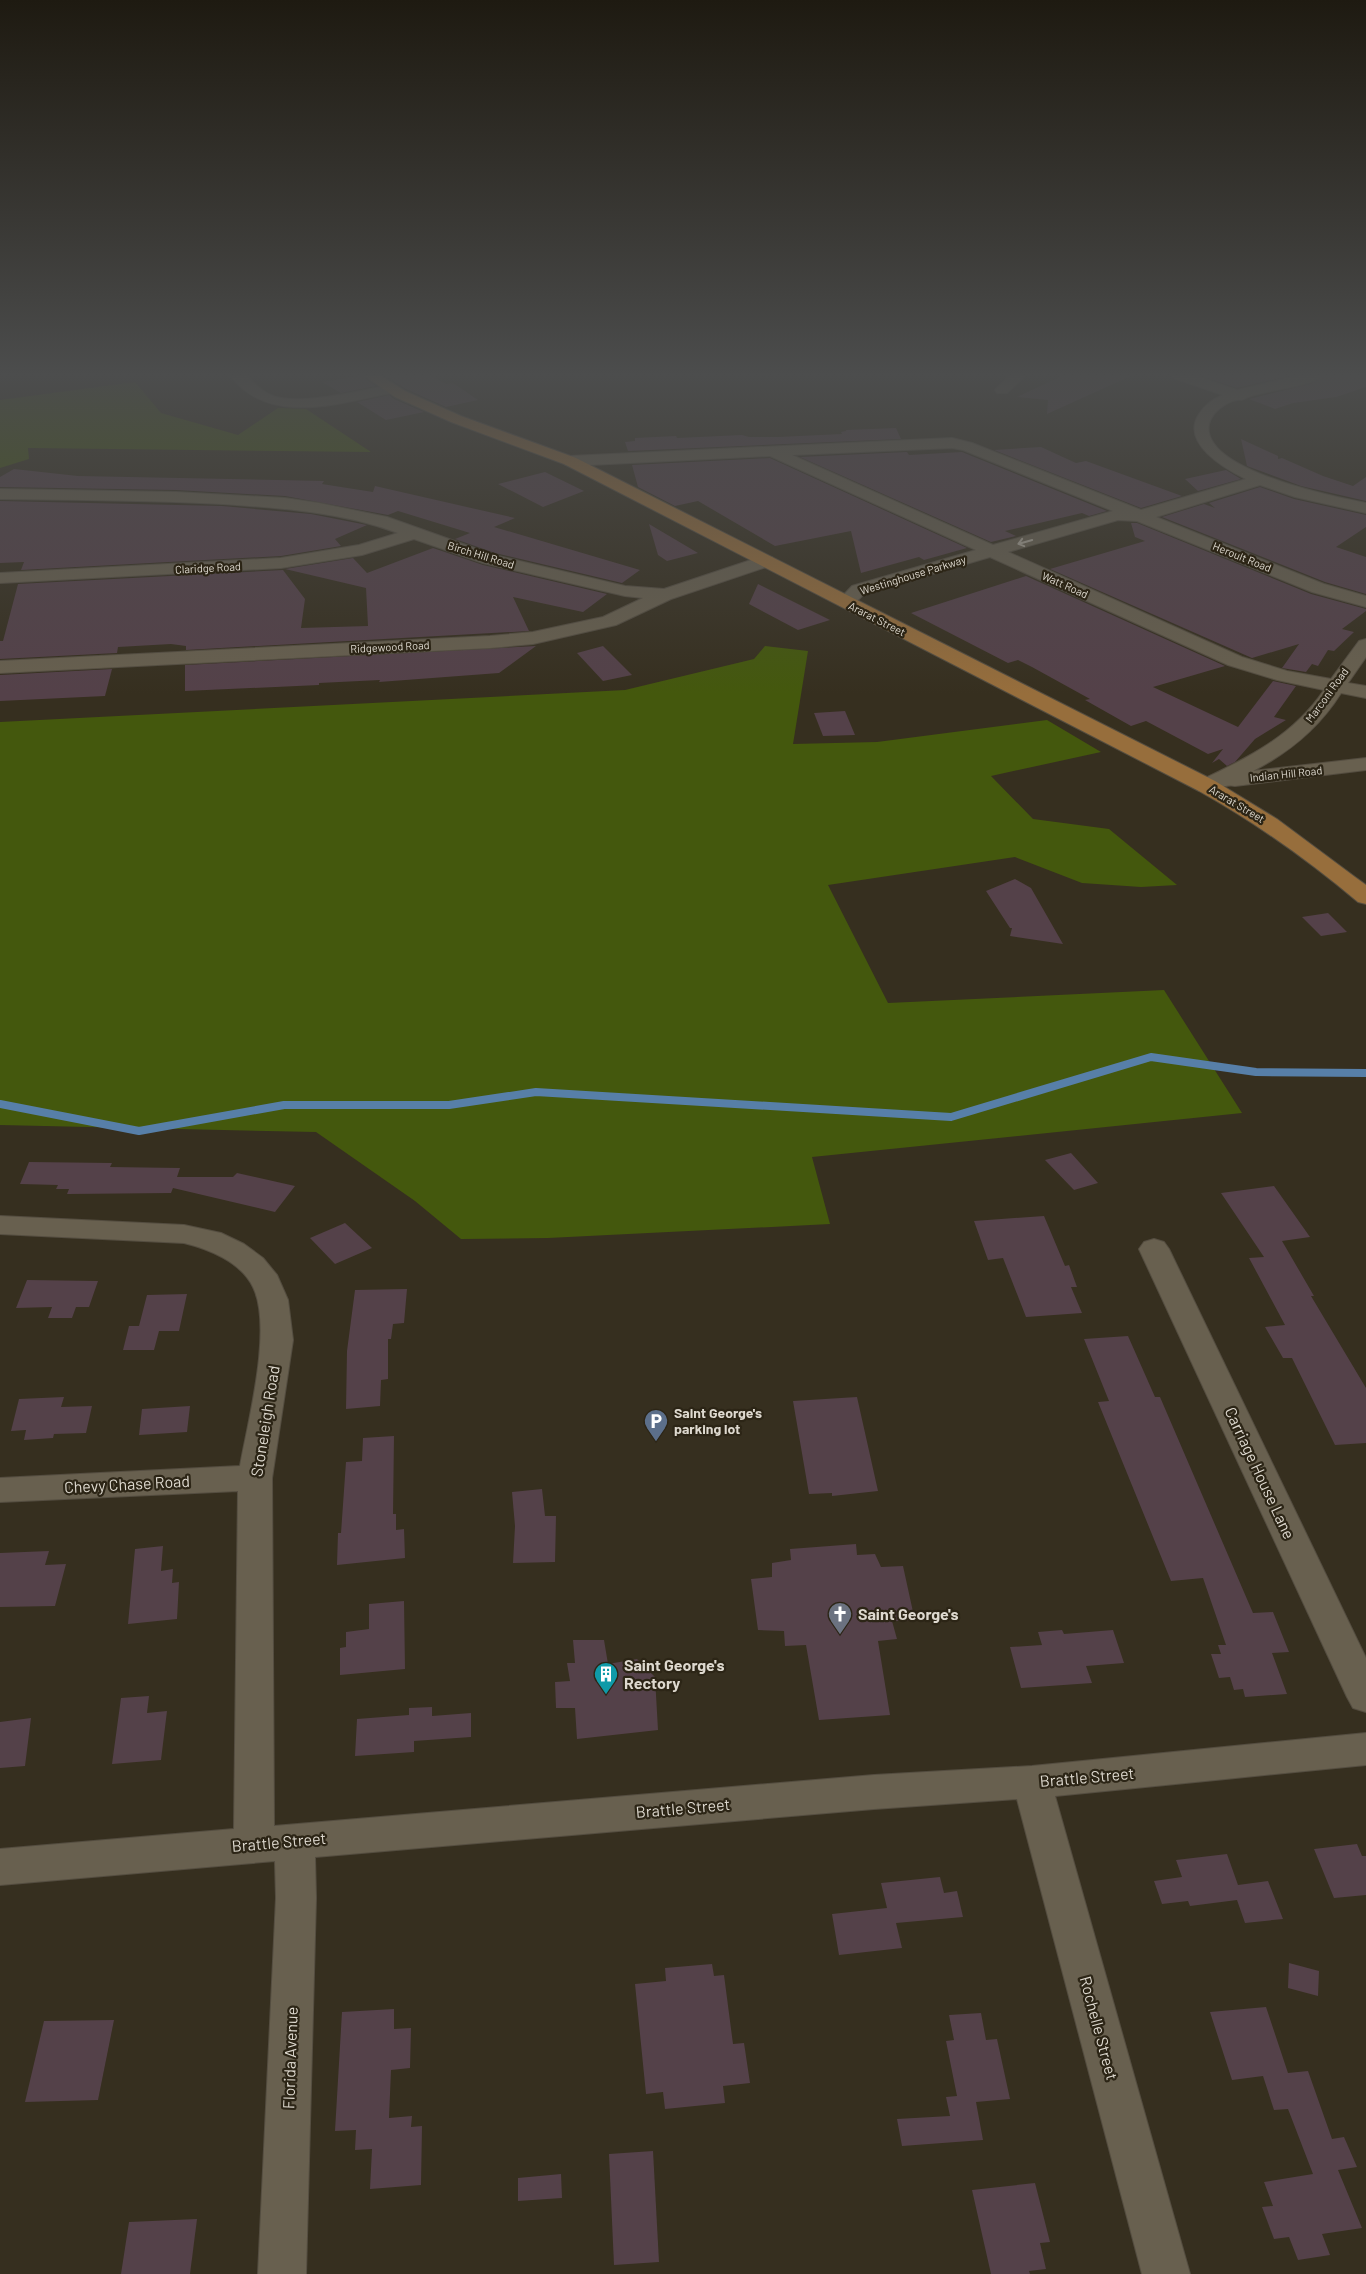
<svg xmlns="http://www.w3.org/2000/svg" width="1366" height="2274" font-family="Barlow,sans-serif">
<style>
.green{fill:#44580d}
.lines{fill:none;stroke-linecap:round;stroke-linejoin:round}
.stream{stroke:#577fa8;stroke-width:8}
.building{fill:#544149}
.minor-casing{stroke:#544d40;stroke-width:2}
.major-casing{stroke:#544d40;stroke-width:2}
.minor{fill:#68604f;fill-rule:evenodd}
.major{fill:#976e3c;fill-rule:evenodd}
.oneway{stroke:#afa99c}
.labels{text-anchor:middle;stroke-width:4.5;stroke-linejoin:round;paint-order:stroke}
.far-street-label{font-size:11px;fill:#ded9cf;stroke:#2c2516}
.poi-label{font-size:14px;font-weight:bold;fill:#ded9cf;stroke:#2c2516;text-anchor:start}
.near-street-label{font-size:16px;fill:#ded9cf;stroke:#2c2516}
.near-poi-label{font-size:16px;font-weight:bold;fill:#ded9cf;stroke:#2c2516;text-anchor:start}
</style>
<rect width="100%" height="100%" fill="#362f1f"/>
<!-- green -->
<g class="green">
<path d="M135,382L161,413L238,435L278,408L306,409L371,452L28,448L29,459L0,468V400Z"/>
<path d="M765,646L808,651L793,744L877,742L1047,720L1101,752L991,776L1033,819L1109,829L1177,885L1141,887L1082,883L1015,857L828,885L888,1003L1164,990L1242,1113L812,1157L830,1224L548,1238L461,1239L415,1201L316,1132L0,1125V722L625,690L754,659Z"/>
</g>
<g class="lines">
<!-- stream -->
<path class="stream" d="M0,1104L139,1131L284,1105H449L536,1092L951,1117L1151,1057L1256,1072L1366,1073"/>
</g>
<!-- building -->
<g class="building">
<path d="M384,375H430L446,384L453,383L478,400L446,407L406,389Z"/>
<path d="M1064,375H1133L1047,414L1048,400L1017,397Z"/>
<path d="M1199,375H1292L1237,388Z"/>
<path d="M1325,375H1366V387L1336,397L1293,403L1275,409L1249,399L1310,384Z"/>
<path d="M361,376L376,386L341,393L322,382Z"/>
<path d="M389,395L394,399L424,412L386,420L357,402Z"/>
<path d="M896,428L901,439L628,451L625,442L635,441V438L676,436L677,438L742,435L749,437H778L842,434L841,432L846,431V430Z"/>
<path d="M1241,439L1278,456V459L1282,458L1323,476L1353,486L1366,477V501L1301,486L1247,466Z"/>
<path d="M1041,447L1076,463L1086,461L1182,496L1141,508L994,450Z"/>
<path d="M907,452L909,455L962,452L1107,511L1089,516L1082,513L1005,531L1016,536L991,542L800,457Z"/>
<path d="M770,458L967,548L924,560L919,557L861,573L851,531L775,546L698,501L675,506L638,487L632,465Z"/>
<path d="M14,469L78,476L324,481L322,484L373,492L375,486L515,518L494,527L640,570L622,583L495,553L455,539L470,533L398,511L388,515L285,496L176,490L0,487V477Z"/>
<path d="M1226,470L1241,479L1198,491L1185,479Z"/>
<path d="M545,472L584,491L543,507L498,484Z"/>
<path d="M1260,487L1294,499L1366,515V527L1336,547L1366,557V594L1325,582L1162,517L1204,504L1215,508L1209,503Z"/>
<path d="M0,501L222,506L311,514L367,525L335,539L341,546L281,556L21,570L24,562L0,563Z"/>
<path d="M1131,523H1137L1311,594L1366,609V611L1342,629L1354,632L1334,651L1328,650L1318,666L1312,664L1306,672L1282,668L1299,644L1252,658L1050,569L1145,541L1135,537Z"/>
<path d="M649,524L698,553L667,561L658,555Z"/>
<path d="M433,548L483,565L607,594L583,612L513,597L529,631L186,650V646L171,644L118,647L117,653L0,659V641H3L18,584L283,570L305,599L301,628L368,626L366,588L285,569L353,558L367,573Z"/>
<path d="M1026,576L1225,666L1153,687L1238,727L1273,681L1296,686L1274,717L1286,720L1255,739L1235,762L1227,766L1219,759L1212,763L1223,749L1208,754L1146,721L1131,726L1085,700L1090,699L1032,667L1018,660L1008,663L911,613Z"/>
<path d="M758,584L830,620L798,630L749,604Z"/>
<path d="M536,646L499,673L379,682L380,680L319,683V685L185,691V665Z"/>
<path d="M603,646L632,675L603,681L577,653Z"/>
<path d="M112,669L105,696L0,701V675Z"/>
<path d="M845,711L855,735L823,736L814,713Z"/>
<path d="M1015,879L1031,888L1063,944L1010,936L1012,928H1010L986,891Z"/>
<path d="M1328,913L1347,932L1321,936L1302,917Z"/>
<path d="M1071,1153L1098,1183L1074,1190L1045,1160Z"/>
<path d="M29,1162L112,1163L110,1167L180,1168L177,1177H233L237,1173L295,1186L275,1212L173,1188L171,1193L67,1194L69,1189H56L58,1185L20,1184Z"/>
<path d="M1274,1186L1310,1237L1282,1241L1314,1296H1311L1366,1388V1443L1335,1445L1292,1358H1283L1265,1327L1285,1325L1249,1258L1264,1257L1221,1193Z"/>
<path d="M1044,1216L1065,1266L1069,1265L1077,1287H1071L1082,1313L1026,1317L1003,1258L988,1260L974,1221Z"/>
<path d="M345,1223L372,1248L335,1264L310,1238Z"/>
<path d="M27,1280L98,1281L89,1307H76L72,1318H48L52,1307L16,1308Z"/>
<path d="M407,1289L404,1323L393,1324L391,1339H388V1379L381,1380L380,1406L346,1409L347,1351L355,1290Z"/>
<path d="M187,1294L179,1331H159L154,1350H123L129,1326H139L147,1295Z"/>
<path d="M1128,1336L1155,1397H1160L1253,1613L1273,1612L1289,1652L1272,1653L1287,1694L1245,1697L1243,1689L1234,1690L1230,1677L1219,1678L1211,1654H1221L1218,1645H1226L1203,1578L1171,1581L1098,1402L1109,1401L1084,1339Z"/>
<path d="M64,1397L61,1407L92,1406L86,1433L54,1434L53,1438L24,1440L26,1430L11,1431L19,1399Z"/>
<path d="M857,1397L878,1491L832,1496V1493L809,1494L793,1401Z"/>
<path d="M190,1406L187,1432L139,1435L142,1409Z"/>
<path d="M394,1436L393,1514H396V1530L404,1529L405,1558L337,1565L338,1533H341L346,1462L362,1461L363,1438Z"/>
<path d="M542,1489L545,1516H556L555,1562L513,1563L515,1526L512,1492Z"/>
<path d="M856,1544L857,1555L875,1554L881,1567L903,1566L915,1621H892L897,1639L878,1641L890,1715L819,1720L806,1645L785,1646L784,1631L758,1630L751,1579L772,1577V1563L791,1560L790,1549Z"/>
<path d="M163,1546L161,1571L173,1569L172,1583L179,1582L177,1619L128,1624L135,1549Z"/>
<path d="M49,1551L45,1565L66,1564L55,1606L0,1607V1553Z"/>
<path d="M404,1601L405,1669L340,1675V1648L346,1647V1632L369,1629V1604Z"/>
<path d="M1062,1630L1064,1634L1113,1630L1124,1663L1086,1666L1092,1683L1021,1688L1010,1647L1042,1645L1038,1632Z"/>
<path d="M573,1640H604L608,1664L637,1659L655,1677L658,1730L577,1739L575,1708H556L555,1682L570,1681L567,1663H575Z"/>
<path d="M149,1696L147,1713L167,1711L161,1760L112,1764L121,1698Z"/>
<path d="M432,1707V1716L471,1713V1737L414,1741V1752L355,1756L357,1719L409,1715V1708Z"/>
<path d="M31,1718L25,1766L0,1768V1722Z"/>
<path d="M1357,1844L1362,1856H1366V1895L1334,1898L1314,1849Z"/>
<path d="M1227,1854L1238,1885L1268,1881L1283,1919L1245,1923L1237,1900L1190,1906L1188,1901L1162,1904L1154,1881L1182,1877L1176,1860Z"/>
<path d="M940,1877L944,1893L957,1891L963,1917L896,1923L902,1948L839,1955L832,1914L887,1908L881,1883Z"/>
<path d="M1289,1963L1319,1971L1318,1996L1288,1988Z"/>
<path d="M712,1964L714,1976L724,1975L733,2044L744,2043L750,2083L723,2086L725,2103L665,2109L663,2092L646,2094L635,1984L666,1981L665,1968Z"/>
<path d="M1266,2007L1288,2073L1308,2071L1332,2139L1344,2137L1357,2167L1338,2170L1362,2228L1322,2234L1330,2255L1298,2260L1289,2237L1274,2239L1262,2207L1273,2206L1264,2182L1313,2174L1288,2109L1274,2110L1263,2076L1232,2080L1210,2012Z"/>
<path d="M394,2009V2029L411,2028L410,2068L391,2070L389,2118L412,2116L411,2127L422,2126L421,2185L370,2189L372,2149L355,2150L356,2130L335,2131L342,2012Z"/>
<path d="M981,2013L986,2040L997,2039L1010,2099L976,2102L983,2140L902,2146L897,2119L950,2116L946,2097L957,2096L946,2041L954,2040L949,2015Z"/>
<path d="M114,2020L98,2100L25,2102L44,2021Z"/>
<path d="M653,2151L659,2262L614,2265L609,2154Z"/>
<path d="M561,2174L562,2198L518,2201V2178Z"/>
<path d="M1035,2183L1050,2242L1040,2243L1046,2269L1029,2271L1030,2274H991L972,2190Z"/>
<path d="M197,2219L190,2274H121L129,2222Z"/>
</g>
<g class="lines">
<!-- minor casing -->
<g class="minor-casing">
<g id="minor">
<path d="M230,375H246C254,383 262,392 273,396C302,406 361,390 392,385L399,389L392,393C339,403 268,427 230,375Z"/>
<path d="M1010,375H1026L1007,393H997L995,390Z"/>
<path d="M1171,375H1193L1237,390L1301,375H1323C1314,387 1261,390 1244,399C1241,401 1241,399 1237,400C1226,402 1212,412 1209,424C1200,470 1335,497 1366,503V513L1295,497L1260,485L1156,517L1324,584L1366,596V607L1312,592L1137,521L1118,520L1008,552L1242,657L1287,671L1331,679L1359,641L1366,639V657L1348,683L1366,686V698L1341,693C1319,728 1290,752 1253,771L1366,758V770L1235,786C1222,783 1213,794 1199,791L1196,786L1199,781C1248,758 1293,736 1324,690L1277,680L1228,665L990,557L864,594L852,606H840L837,602L852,586L976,550L770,456L570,466L564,464L562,461L564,458L570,456L952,438L972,443L1141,510L1246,479C1225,469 1180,443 1199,414C1205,405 1213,399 1223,395L1173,378ZM952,448L963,450L1113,511L993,545L792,455Z"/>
<path d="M0,489L176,492L285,498L319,503L387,517L494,555L625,586L664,589L760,557H772L775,561L772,565L671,599L616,625L533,644L490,648L0,673V661L490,636L533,632L603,617L643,598L625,596L483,563L414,539L362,555L281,568L0,583V573L281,558L359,545L398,533C342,512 281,508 222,504C148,500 74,500 0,499Z"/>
<path d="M0,1216L184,1225L221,1233L244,1244L263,1258L277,1275L288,1300L293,1340L272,1478L274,1826L874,1775L1032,1766L1366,1733V1765L1055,1796L1190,2274H1142L1017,1799L874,1809L315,1857L316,1898L306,2274H258L276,1898L275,1861L0,1885V1849L234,1829L238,1491L0,1502V1478L240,1466C248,1421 273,1328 253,1287C241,1262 209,1249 184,1243L0,1234Z"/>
<path d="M1154,1239L1164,1242L1169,1249L1366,1658V1712L1353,1708L1347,1697L1139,1249L1144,1242Z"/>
</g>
</g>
<!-- major casing -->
<g class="major-casing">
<path id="major" d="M363,375H380L405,391L461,416L576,458L1215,781L1277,819L1355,877L1366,885V904L1358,902C1308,860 1256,823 1199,791L564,464L451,422L395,397Z"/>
</g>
<!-- minor -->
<use href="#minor" class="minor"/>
<!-- major -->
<use href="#major" class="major"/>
</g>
<!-- one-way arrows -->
<defs><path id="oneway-shaft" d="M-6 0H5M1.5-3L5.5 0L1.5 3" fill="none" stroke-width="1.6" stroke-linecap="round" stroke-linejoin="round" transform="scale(1.25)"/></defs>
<use class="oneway" href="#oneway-shaft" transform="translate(1025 542) rotate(164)"/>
<!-- sky -->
<linearGradient id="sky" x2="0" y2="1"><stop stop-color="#1e1a11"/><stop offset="0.54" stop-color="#4c4d4d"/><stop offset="1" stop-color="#4c4d4d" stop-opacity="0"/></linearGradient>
<rect width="1366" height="694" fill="url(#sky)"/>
<!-- icons -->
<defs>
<g id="parking-pin" transform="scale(1.25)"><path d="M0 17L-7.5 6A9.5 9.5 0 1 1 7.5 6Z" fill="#5c6f8a" stroke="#2c2516"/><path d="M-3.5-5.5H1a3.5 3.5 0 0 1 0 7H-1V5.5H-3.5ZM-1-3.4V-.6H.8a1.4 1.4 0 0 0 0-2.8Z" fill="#fff"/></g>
<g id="church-pin" transform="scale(1.25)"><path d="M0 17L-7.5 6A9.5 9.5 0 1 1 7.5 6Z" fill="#6b7280" stroke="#2c2516"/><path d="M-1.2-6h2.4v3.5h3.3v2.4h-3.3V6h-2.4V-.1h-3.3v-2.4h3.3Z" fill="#fff"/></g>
<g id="building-pin" transform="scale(1.25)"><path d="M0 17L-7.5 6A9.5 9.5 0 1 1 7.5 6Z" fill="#0f9aa8" stroke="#2c2516"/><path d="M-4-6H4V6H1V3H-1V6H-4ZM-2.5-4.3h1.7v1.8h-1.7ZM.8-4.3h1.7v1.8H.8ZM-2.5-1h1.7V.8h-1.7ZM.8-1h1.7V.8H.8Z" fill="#fff"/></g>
</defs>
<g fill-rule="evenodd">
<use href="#parking-pin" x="656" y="1421"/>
<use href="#church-pin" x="840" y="1614"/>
<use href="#building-pin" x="606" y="1674"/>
</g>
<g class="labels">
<!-- far-street labels -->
<g class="far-street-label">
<text transform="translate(481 555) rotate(17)" y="4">Birch Hill Road</text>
<text transform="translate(1242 557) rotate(22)" y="4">Heroult Road</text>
<text transform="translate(208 568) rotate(-3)" y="4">Claridge Road</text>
<text transform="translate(913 575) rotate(-17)" y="4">Westinghouse Parkway</text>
<text transform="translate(1065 585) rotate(24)" y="4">Watt Road</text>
<text transform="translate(877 619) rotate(27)" y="4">Ararat Street</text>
<text transform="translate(390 647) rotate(-3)" y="4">Ridgewood Road</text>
<text transform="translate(1327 695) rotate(-54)" y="4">Marconi Road</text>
<text transform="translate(1286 774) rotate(-6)" y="4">Indian Hill Road</text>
<text transform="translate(1237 804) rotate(31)" y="4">Ararat Street</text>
</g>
<!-- poi labels -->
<g class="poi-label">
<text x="674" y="1418">Saint George's<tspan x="674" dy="16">parking lot</tspan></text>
</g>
<!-- near-street labels -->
<g class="near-street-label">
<text transform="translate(265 1421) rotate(-81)" y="6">Stoneleigh Road</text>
<text transform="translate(1260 1473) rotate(65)" y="6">Carriage House Lane</text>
<text transform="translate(127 1484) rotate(-3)" y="6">Chevy Chase Road</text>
<text transform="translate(1087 1777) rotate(-5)" y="6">Brattle Street</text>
<text transform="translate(683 1808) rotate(-5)" y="6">Brattle Street</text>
<text transform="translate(279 1842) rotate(-5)" y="6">Brattle Street</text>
<text transform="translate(1099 2028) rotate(75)" y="6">Rochelle Street</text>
<text transform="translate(290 2058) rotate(-88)" y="6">Florida Avenue</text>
</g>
<!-- near-poi labels -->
<g class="near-poi-label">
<text x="858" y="1620">Saint George's</text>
<text x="624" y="1671">Saint George's<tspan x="624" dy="18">Rectory</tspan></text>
</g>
</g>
</svg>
